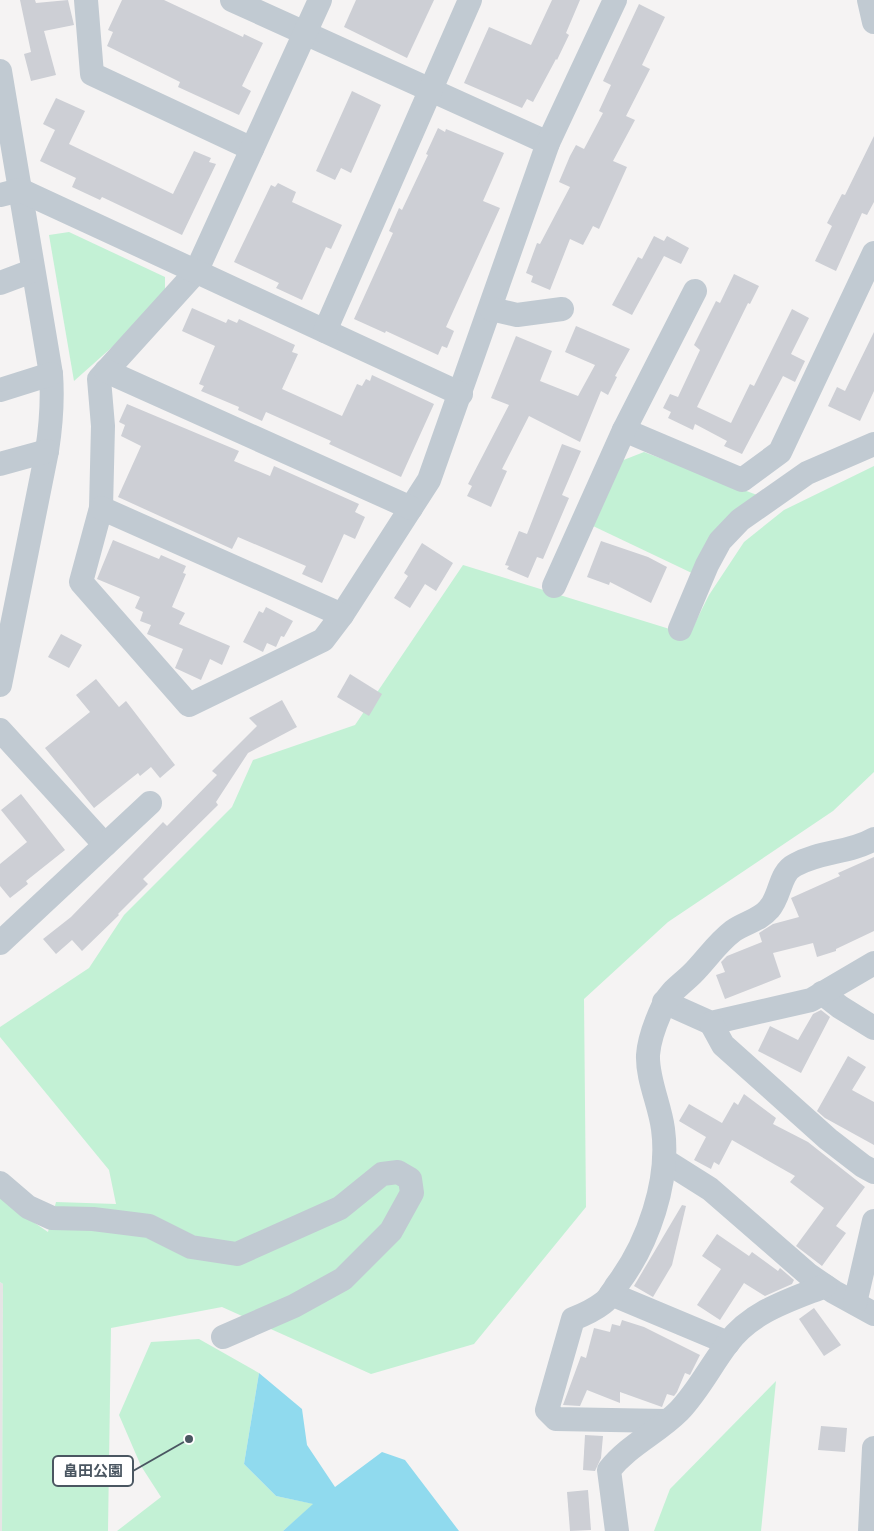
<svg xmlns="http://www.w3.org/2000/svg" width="874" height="1531" font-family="'DejaVu Sans','Noto Sans JP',sans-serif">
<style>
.education{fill:#e6e4e5}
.green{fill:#c3f1d5}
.water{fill:#90daee}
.building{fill:#cdcfd5}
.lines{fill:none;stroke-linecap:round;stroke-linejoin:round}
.minor{stroke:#c1cad2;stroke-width:24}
.leader{fill:none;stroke:#4a5661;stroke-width:2}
.callout-dot{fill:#4a5661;stroke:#fff;stroke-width:2}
.callout{fill:#fff;stroke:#4a5661;stroke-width:2}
.callout-label{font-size:15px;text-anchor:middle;font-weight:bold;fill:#4a5661}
</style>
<rect width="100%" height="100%" fill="#f5f3f3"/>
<!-- education -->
<path class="education" d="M0,1282L3,1284L2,1531H0Z"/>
<!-- green -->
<g class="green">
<path d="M69,232L165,277V300L74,381L49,235Z"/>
<path d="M644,452L757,495L696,575L593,526L621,461Z"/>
<path d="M874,466V772L833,811L668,922L584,999L586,1207L474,1344L371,1374L222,1307L111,1328L108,1531H2L3,1284L0,1282V1193L23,1215L48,1232L56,1202L116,1204L109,1170L0,1037V1027L89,968L124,915L232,807L253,760L355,725L463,565L689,635L709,595L744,542L784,510Z"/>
<path d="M199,1339L259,1373L244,1464L276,1496L314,1504L283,1531H117L161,1497L141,1466L119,1415L151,1342Z"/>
<path d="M776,1381L761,1531H654L670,1489Z"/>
</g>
<!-- water -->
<path class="water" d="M259,1373L302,1409L307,1445L335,1487L382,1452L405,1460L459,1531H283L313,1504L276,1496L244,1464Z"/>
<!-- building -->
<g class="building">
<path d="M20,0H35L36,3L68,0L74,25L44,31L56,75L31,81L24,54L31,52Z"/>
<path d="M122,0H164L243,37L244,34L263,43L242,86L251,91L239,115L178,87L180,82L107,46L113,32L108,30Z"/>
<path d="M356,0H434L407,58L344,27Z"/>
<path d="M552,0H580L566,33L569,35L557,60L556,59L533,102L527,99L522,108L464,83L489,27L531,45Z"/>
<path d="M639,4L665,17L642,65L650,69L626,116L635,120L613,161L627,167L599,229L593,226L583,245L570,239L550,290L531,282L533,276L526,273L537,243L540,244L570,187L559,182L570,156L576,145L584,149L603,113L599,111L611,85L603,81Z"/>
<path d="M352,91L381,105L351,173L341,168L335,180L316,171Z"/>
<path d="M56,98L85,111L69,144L173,194L194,151L211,158L209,162L216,164L182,235L102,197L100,200L72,187L76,178L40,161L55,130L43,124Z"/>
<path d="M438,128L445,132L446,129L504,153L483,201L500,208L446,327L454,331L447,348L442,346L438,355L386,331L385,333L354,319L393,233L389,231L399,208L402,210L428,155L426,154Z"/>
<path d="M874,136V202L867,215L862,213L836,271L815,261L832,226L827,223L842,194L845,195Z"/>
<path d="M278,183L296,192L292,202L342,225L331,249L326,247L302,300L276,288L279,283L234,262L271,185L275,187Z"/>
<path d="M654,236L664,241L667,236L689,248L681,264L664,256L632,315L612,305L638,257L642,259Z"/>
<path d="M734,274L759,286L750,304L748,303L697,407L731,423L750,384L754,386L792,309L809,318L791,354L805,361L795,382L783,376L742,454L724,446L727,441L695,424L693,430L668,418L671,412L663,408L670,394L678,397L700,350L694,345L716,301L720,303Z"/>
<path d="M192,308L226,323L228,319L237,323L239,319L295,345L292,352L298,354L282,389L342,416L357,384L362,386L366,379L370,381L372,375L434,404L401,477L329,444L331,441L266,412L262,421L238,410L239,407L201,391L204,386L199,384L215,346L182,331Z"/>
<path d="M576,326L630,349L615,376L617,377L608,395L601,391L580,442L529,416L502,469L507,471L491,507L467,496L472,486L468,484L509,405L491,398L516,336L552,351L540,381L578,396L595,365L565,352Z"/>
<path d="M874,332V391L860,421L828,406L837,387L845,391Z"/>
<path d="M127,404L239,451L234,461L270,476L274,466L359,504L355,512L365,517L355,539L344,534L322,583L302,574L306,566L238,537L232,549L118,497L141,446L121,436L125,425L119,422Z"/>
<path d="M562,444L581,451L562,495L569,498L543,559L537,557L528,578L507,569L509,566L505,565L519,531L527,534Z"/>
<path d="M113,540L159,559L161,555L186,566L183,573L186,574L172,607L185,613L179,624L230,646L222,665L210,659L201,680L175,668L183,649L147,634L151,625L140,621L143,612L135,608L140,597L97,579Z"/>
<path d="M601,541L648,557L667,567L651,603L610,582L609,585L587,577Z"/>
<path d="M422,543L453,563L436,591L425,584L410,608L394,598L408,576L404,573Z"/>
<path d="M266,607L293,621L284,637L281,636L276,647L267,643L263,652L243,642L259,611L263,613Z"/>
<path d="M61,634L82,645L69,668L48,657Z"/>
<path d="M350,674L382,694L369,716L337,697Z"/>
<path d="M96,679L119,707L126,701L175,765L160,778L151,767L140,776L138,773L94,808L45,748L90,712L76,695Z"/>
<path d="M282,700L297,727L248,753L216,802L218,805L143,879L148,884L118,914L119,915L82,951L72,940L56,954L43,939L71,917L163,822L167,826L217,775L212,771L257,726L249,718Z"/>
<path d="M21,794L65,850L26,881L28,884L10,898L0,886V864L27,842L1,810Z"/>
<path d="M874,857V931L836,949V951L817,957L813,943L773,953L781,977L725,999L716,975L725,972L721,962L727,956L762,942L759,933L773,924L799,917L791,898L840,876L838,873Z"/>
<path d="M821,1010L830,1017L801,1073L758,1051L770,1026L798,1040L813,1014Z"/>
<path d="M848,1056L866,1067L852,1090L874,1102V1145L825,1118L817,1111Z"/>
<path d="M744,1094L776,1118L773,1124L808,1142L865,1187L836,1226L846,1233L822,1266L796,1246L824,1208L790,1182L795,1176L732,1140L719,1165L714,1162L711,1169L694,1160L706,1137L679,1121L689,1104L722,1123L734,1102L738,1105Z"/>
<path d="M682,1205L686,1206L672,1265L653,1297L634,1286Z"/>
<path d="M717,1234L749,1256L752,1252L778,1271L780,1268L794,1280L792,1284L765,1296L744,1283L720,1320L697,1305L721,1269L702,1256Z"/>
<path d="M814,1308L841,1345L824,1356L799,1319Z"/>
<path d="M622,1320L644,1327L700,1355L690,1375L685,1373L677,1392L674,1396L667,1394L662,1407L620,1392V1403L587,1390L580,1406L563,1405L581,1356L586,1358L594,1328L610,1332L612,1324L620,1326Z"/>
<path d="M821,1426L847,1428L845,1452L818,1450Z"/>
<path d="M585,1435L603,1436L601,1458L595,1471L583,1470Z"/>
<path d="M588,1490L591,1530L570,1531L567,1492Z"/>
</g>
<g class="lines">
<!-- minor -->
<g class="minor">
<path d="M86,0L92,74L252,149"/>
<path d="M232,0L548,143"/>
<path d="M320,0L196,272L99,379L103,426L101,508L81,582L189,705L323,640L342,615L429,480L548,143L615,0"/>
<path d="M869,0L874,22"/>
<path d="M0,71L51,374C53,401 51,425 47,451L0,685"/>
<path d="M0,195L20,190L461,394"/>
<path d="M0,283L32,271"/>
<path d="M491,309L517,315L562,309"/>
<path d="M325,331L470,0"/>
<path d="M106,371L411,508"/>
<path d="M0,390L51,374"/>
<path d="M624,430L742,480L780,452L874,253"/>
<path d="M0,464L47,451"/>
<path d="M101,508L342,615"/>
<path d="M554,586L624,430L695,291"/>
<path d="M680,629L707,565L720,541L740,520L807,473L874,444"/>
<path d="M0,730L105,845"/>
<path d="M0,943L150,803"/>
<path d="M822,993L840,1007L874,1028"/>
<path d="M664,1002L711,1023L811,1000L874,963"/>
<path d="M711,1023L723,1045L828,1139L863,1166L874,1172"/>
<path d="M664,1160L710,1189L809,1275L834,1292L874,1314"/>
<path d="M0,1183L28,1207L52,1218L93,1219L149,1226L191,1247L237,1254L340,1208L382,1174L398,1172L410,1179L412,1193L391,1231L343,1279L294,1306L223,1337"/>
<path d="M611,1294L728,1343"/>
<path d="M855,1303L874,1221"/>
<path d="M666,1421L556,1419L547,1410L573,1319C583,1315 594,1310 603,1303C609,1299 613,1291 617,1285C648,1244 670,1181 663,1129C660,1105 647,1079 648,1055C649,1039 657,1019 664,1004C670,991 682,984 692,974C706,960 717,943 733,931C744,923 760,920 769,909C781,896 779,873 795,865C820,851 850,853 874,839"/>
<path d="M617,1531L609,1470C629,1445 657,1433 679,1411C699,1390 711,1365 728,1343C752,1311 790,1300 825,1286"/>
<path d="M870,1531L874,1448"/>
</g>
</g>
<!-- callouts -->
<path class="leader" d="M189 1439L133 1471"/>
<circle class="callout-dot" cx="189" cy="1439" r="5"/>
<rect class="callout" x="53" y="1456" width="80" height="30" rx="5"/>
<g class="callout-label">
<text x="93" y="1476">畠田公園</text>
</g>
</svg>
